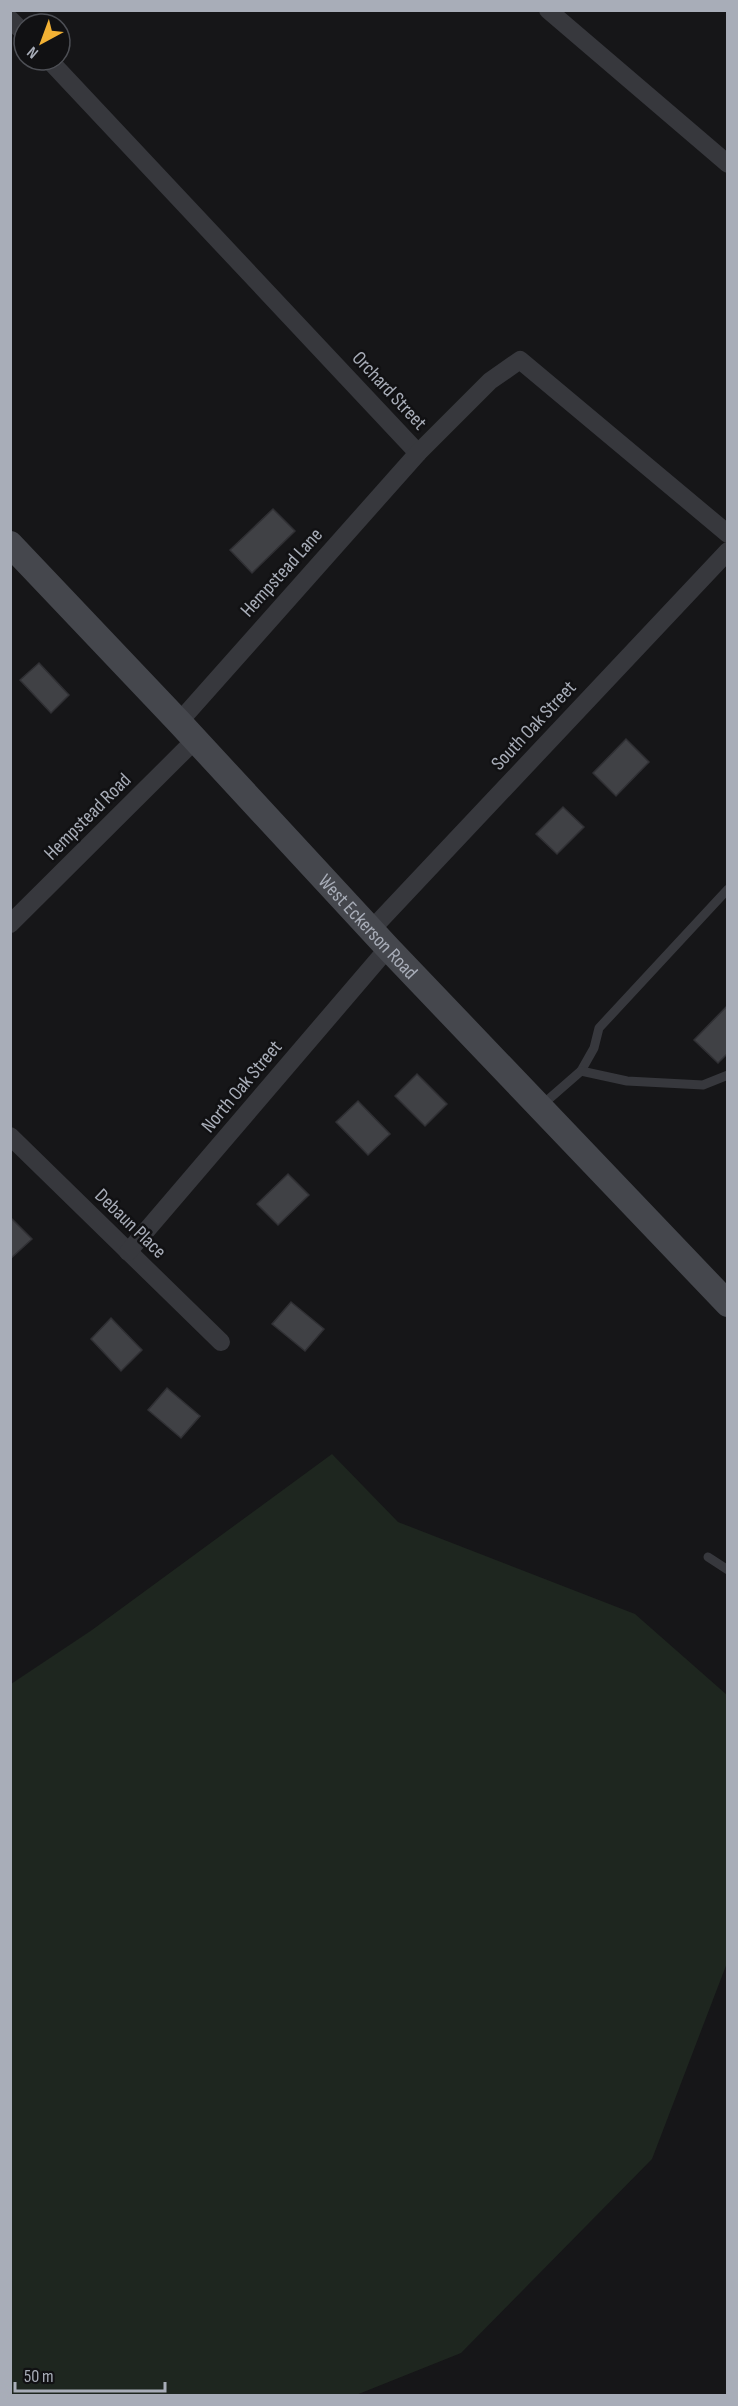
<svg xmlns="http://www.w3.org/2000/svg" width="738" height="2406" font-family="'Sofia Sans Condensed',sans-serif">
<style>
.green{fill:#1e261f}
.building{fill:#404145;stroke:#303034;stroke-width:1.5}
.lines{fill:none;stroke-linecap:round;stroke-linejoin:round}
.lane{stroke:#37383d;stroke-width:9}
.street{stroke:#37383d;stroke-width:18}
.secondary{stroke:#45474d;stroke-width:26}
.labels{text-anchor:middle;stroke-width:5;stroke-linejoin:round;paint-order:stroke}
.street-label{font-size:20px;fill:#a8adb8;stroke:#111113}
</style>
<rect width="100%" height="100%" fill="#161618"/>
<!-- green -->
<path class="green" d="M332,1454L398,1522L635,1614L727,1695V1963L652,2159L461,2353L356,2395H11V1684L92,1630Z"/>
<!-- building -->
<g class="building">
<path d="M273,509L295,531L252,573L230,550Z"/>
<path d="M39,663L69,695L51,713L20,680Z"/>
<path d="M626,739L649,762L616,796L593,773Z"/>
<path d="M563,807L584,827L557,854L536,834Z"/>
<path d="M728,1005V1053L718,1063L694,1040Z"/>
<path d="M417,1074L447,1104L425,1126L395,1096Z"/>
<path d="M358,1101L390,1134L368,1155L336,1122Z"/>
<path d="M288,1174L309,1195L278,1225L257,1204Z"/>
<path d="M10,1217L32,1239L10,1259Z"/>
<path d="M291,1302L324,1329L305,1351L272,1324Z"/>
<path d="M111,1318L142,1350L121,1371L91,1339Z"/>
<path d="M167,1388L200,1416L181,1438L148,1410Z"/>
</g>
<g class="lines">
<!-- lane -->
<g class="lane">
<path d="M581,1071L594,1048L599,1028L728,889"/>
<path d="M542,1105L581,1071L627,1081L703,1085L728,1075"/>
<path d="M708,1557L728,1570"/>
</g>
<!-- street -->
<g class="street">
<path d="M548,10L728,164"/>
<path d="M10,19L24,33"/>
<path d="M49,60L418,453"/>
<path d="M179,722L418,453L490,381L520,360L728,534"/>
<path d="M10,924L195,740"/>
<path d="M371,930L728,551"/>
<path d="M10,1136L221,1342"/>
<path d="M128,1252L388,948"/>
</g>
<!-- secondary -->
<path class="secondary" id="s1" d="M10,544L179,722L388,948L728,1304"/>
</g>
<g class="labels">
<!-- street labels -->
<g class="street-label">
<text transform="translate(390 390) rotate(47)" y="7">Orchard Street</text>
<text transform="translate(281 572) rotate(-48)" y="7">Hempstead Lane</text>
<text transform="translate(533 725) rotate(-47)" y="7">South Oak Street</text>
<text transform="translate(87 816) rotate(-45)" y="7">Hempstead Road</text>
<text dy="7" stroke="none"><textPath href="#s1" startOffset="524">West Eckerson Road</textPath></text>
<text transform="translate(241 1086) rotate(-50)" y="7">North Oak Street</text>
<text transform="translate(131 1223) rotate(44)" y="7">Debaun Place</text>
</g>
</g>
<!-- border -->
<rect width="738" height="2406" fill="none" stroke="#a8adb8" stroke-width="24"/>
<!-- north arrow -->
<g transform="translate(42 42) rotate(221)"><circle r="28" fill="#111113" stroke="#4d4f55" stroke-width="1.5"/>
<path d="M0-4.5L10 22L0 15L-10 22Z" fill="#f2b134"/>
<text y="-9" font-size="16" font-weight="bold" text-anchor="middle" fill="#a8adb8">N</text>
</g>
<!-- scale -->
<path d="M15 2382v9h150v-9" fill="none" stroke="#a8adb8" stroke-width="3"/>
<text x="24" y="2382" font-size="18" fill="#a8adb8" stroke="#111113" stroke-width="4.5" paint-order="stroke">50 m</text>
</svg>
